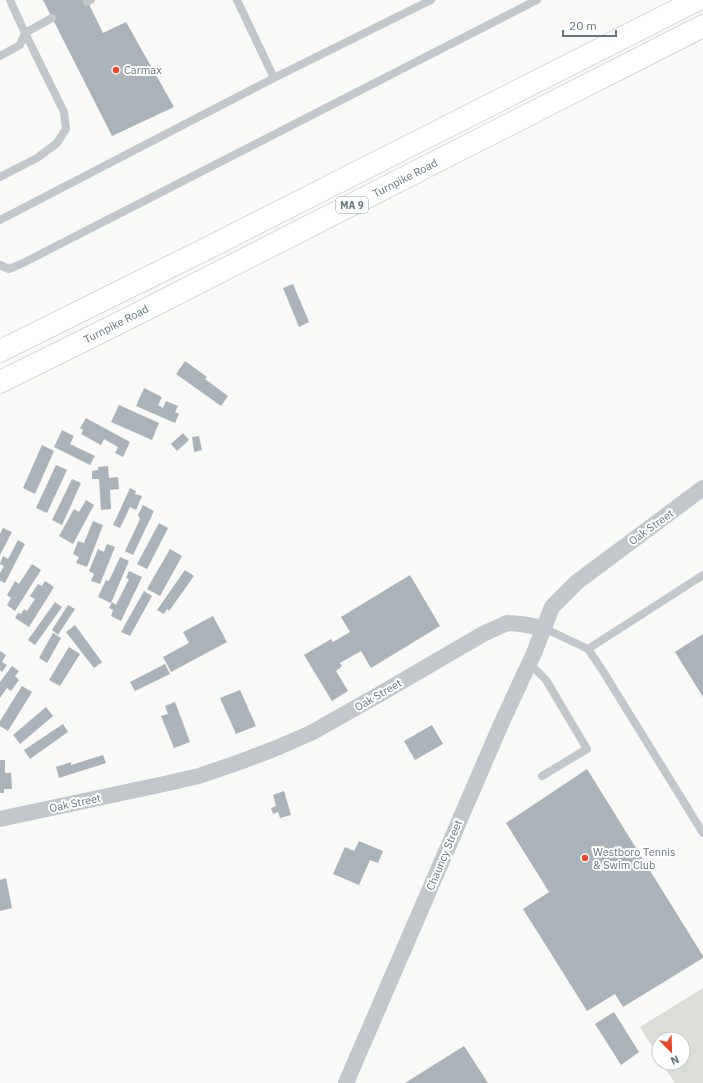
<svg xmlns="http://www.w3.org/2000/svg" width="703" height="1083" font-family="'IBM Plex Sans',sans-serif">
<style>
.green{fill:#daded6}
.building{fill:#a9b3b9}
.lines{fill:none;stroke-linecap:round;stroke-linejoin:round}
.highway-casing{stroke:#b5babd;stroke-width:23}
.lane{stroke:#c2c7cb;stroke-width:8}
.street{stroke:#c2c7cb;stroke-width:16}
.highway{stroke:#fff;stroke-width:22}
.poi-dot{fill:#eb4626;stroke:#fff;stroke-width:1.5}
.labels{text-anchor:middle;stroke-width:4;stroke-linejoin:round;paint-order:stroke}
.shield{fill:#fff;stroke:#92a0a8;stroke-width:1}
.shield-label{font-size:10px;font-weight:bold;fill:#637783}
.poi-label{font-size:11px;fill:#637783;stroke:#fff;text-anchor:start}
.street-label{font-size:11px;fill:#637783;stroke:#fff}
</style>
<rect width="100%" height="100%" fill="#f9f9f7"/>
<!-- green -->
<path class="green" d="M703,988V1083H675L662,1063H683V1039H659V1058L640,1027Z"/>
<!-- building -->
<g class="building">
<path d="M43,0H87L103,33L126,22L174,107L112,136Z"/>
<path d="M293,284L309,322L299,327L283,288Z"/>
<path d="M185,361L207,377L205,379L228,396L221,406L176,374Z"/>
<path d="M144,388L162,397L158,405L163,408L166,401L178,406L175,412L179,414L175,423L136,406Z"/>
<path d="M119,405L159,423L152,440L111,422Z"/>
<path d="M86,418L130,442L123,457L115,453L118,447L104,439L101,445L81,434L83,430L80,428Z"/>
<path d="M62,430L74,436L70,444L95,456L90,465L54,447Z"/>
<path d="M183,433L189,440L177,451L171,444Z"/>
<path d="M199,436L202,450L194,452L192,437Z"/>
<path d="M42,445L54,451L35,494L23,488Z"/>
<path d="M56,465L67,470L47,513L36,508Z"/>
<path d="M108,466L109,478L118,477L119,489L110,490L111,509L101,510L99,479H92V471L98,470V467Z"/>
<path d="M72,479L81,483L62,525L52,520Z"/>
<path d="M130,488L136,491L135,494L142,496L136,510L130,507L120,528L113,525Z"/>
<path d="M86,500L94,505L73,544L59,536L74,509L79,512Z"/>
<path d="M143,505L154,511L133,555L125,551L140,519L138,515Z"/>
<path d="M93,521L103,525L87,567L76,563L79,557L73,554L78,541L84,543Z"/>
<path d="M159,523L168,528L147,569L137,564Z"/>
<path d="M3,528L12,532L0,555V534Z"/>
<path d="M18,540L25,544L5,583L0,581V573L4,566L0,564V563L3,556L8,559Z"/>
<path d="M107,544L115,547L100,584L91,581L94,574L89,571L98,549L104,552Z"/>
<path d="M170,549L182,556L160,596L147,589Z"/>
<path d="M120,557L129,561L111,603L98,597L106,580L109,581Z"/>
<path d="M32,564L41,570L15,611L7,605L11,598L7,595L15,581L19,584Z"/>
<path d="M185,570L194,576L169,611L167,609L164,614L157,610Z"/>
<path d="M129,571L142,577L121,621L111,616L113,610L109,608L112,602L116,605L129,579L126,578Z"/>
<path d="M410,575L440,626L371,668L361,651L340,663L342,666L336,671L348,691L332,701L304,655L331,639L333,642L350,632L341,617Z"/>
<path d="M45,581L54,587L29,627L15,618L18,613L21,614L24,609L27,611L35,599L30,596L38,584L42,586Z"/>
<path d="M144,591L152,596L130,636L121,632Z"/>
<path d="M55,602L62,607L35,645L28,640Z"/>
<path d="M68,605L75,609L58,635L52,630Z"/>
<path d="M213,616L227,642L171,672L163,657L189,643L183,632Z"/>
<path d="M75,625L102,662L94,668L66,632Z"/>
<path d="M53,633L61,638L47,663L39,658Z"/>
<path d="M703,634V697L675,652Z"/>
<path d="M69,647L80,654L60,686L49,680Z"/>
<path d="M0,651L6,655L2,662L7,665L2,672L0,670Z"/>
<path d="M165,664L170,674L135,691L130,682Z"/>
<path d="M12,666L19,671L15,676L19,680L11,691L7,688L0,698V682Z"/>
<path d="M22,686L32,692L8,731L0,726V721Z"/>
<path d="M240,690L256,726L236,734L220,698Z"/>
<path d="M175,702L190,742L174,748L161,716L168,714L165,706Z"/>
<path d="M46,707L53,716L20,744L13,735Z"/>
<path d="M63,724L68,732L30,759L24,750Z"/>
<path d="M432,725L443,744L415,760L404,741Z"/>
<path d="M103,755L106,763L59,778L56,767L71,762V765Z"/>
<path d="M0,760H5V773H11L12,789H4V793H0Z"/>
<path d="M587,769L703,956V958L623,1007L615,994L587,1011L523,909L549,892L506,823Z"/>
<path d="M284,791L291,815L280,818L278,812L273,814L271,808L276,806L273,795Z"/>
<path d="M359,841L383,851L378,863L370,860L359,885L333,874L345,847L354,851Z"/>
<path d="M6,878L12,908L0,911V880Z"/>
<path d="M614,1012L639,1052L621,1065L595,1024Z"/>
<path d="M464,1046L488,1083H405Z"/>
</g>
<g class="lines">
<!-- highway casing -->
<g class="highway-casing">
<g id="highway">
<path d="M0,351L202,251L697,0"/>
<path d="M0,382L135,315L703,26"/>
</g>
</g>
<!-- lane -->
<g class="lane">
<path d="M237,0L274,78"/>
<path d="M87,2L91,0"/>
<path d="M0,56L20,45L25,33L10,0"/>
<path d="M0,177L37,158L57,143L66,129L64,112L25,33L52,18"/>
<path d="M0,220L274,78L431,0"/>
<path d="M0,265L9,269L23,263L537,0"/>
<path d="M544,628L588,649L601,668L703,833"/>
<path d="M588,649L703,575"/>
<path d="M529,663L546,680L587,749L542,776"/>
</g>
<!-- street -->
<g class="street">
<path d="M0,819L164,784L199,776L237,763L274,749L311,733L380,694L483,634L507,623L521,624L544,628"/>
<path d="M346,1083L502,722L534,653L552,607L577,582L703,488"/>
</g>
<!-- highway -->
<use href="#highway" class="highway"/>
</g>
<!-- markers -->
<g class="poi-dot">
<circle cx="116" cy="70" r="4"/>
<circle cx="585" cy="858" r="4"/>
</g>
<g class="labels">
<!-- shield labels -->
<rect class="shield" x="336" y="197" width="32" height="16" rx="3"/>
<g class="shield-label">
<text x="352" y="209">MA 9</text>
</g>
<!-- poi labels -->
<g class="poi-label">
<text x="124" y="74">Carmax</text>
<text x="593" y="856">Westboro Tennis<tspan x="593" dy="13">&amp; Swim Club</tspan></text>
</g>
<!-- street labels -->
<g class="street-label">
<text transform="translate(405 178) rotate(-27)" y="4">Turnpike Road</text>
<text transform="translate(116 324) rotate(-27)" y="4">Turnpike Road</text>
<text transform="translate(651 527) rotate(-36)" y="4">Oak Street</text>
<text transform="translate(378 695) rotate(-30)" y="4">Oak Street</text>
<text transform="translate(75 803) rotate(-12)" y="4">Oak Street</text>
<text transform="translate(444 855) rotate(-67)" y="4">Chauncy Street</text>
</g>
</g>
<!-- north arrow -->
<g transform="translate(671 1051) rotate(157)"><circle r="19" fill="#ffffff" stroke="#c1c9cd"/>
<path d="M0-3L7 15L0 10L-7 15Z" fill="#eb4626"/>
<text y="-6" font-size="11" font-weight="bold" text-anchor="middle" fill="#637783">N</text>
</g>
<!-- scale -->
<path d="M563 30v6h53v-6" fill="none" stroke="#637783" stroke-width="2"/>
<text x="569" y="30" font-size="12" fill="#637783" stroke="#ffffff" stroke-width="3" paint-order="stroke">20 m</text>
</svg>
